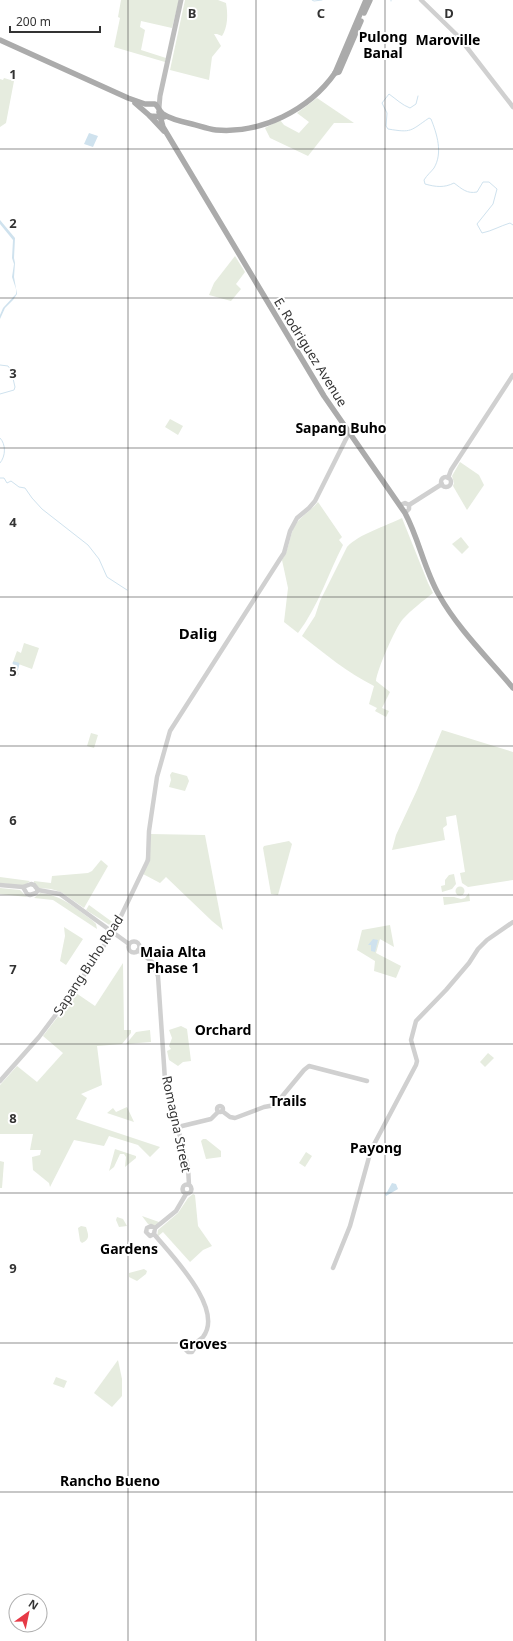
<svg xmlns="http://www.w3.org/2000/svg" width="513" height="1641" font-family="'Noto Sans',sans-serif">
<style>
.green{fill:#e6ecdf}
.water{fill:#cfe2ee}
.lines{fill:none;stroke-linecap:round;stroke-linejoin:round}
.stream{stroke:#cfe2ee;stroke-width:1}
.canal{stroke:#cfe2ee;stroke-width:3}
.tertiary{stroke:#d0d0d0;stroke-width:4.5}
.secondary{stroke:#bdbdbd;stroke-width:5}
.primary{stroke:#ababab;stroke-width:5.5}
.grid{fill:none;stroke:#333;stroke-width:1;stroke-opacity:0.55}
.labels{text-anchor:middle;stroke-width:4;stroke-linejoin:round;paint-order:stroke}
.street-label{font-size:13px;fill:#333;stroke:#fff}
.neighbourhood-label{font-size:14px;font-weight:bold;fill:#000;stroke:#fff}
.quarter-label{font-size:15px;font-weight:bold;fill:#000;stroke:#fff}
.grid-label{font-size:13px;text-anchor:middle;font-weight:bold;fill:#333;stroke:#fff;stroke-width:4;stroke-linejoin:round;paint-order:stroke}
</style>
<rect width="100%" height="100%" fill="#fff"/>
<!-- green -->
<g class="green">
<path d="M121,0H179L172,28L141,21L140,27L145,30L141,50L166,58L165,62L114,47L120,18L118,17Z"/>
<path d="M185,0H218L226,3C228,14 228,27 222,36L217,34H214L221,46L212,57L209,80L170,70Z"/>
<path d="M4,78L14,81L6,123L0,127V79L3,80Z"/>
<path d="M317,98L354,123H334L308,156L270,138L265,128L280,120L284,125L299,133L309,122L297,113Z"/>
<path d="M235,256L245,272L236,284L241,289L231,301L209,295L214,283Z"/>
<path d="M170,419L183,426L178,435L165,427Z"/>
<path d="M460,462L479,475L484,485L467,510L453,486L454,483L452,476Z"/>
<path d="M318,502L342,537L339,540L343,545C328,574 318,607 298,633L284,622L288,588L282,560C289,550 289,538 294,527C299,517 311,511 318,502Z"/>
<path d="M402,518L428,583L433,593C423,601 411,610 403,619C395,628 377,670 376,681L390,692L382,708L389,711L386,717L375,711L377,708L369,704L374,686C348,673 325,654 302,636L315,616L320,601L347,547C359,534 386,526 402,518Z"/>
<path d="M461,537L469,547L462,554L452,544Z"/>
<path d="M24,643L39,648L32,669L13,662L17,651L21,653Z"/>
<path d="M442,730L513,752V880L468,887L462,883L460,873L465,872L456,815L446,817L447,825L443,828L445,840L392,850L396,835L417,790Z"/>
<path d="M91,733L98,735L94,748L87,746Z"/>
<path d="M172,772L187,776L189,781L185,791L169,787L171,780L170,775Z"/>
<path d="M150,834L205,835L223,930L212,921L166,877L160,883L143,874Z"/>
<path d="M289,841L292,844L278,895L271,894L263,848L264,846Z"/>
<path d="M101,860L108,866L84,908L61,892L51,889L39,888L34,883V881L51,883L52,876L88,873L92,871Z"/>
<path d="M454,874L456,884L452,889L442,892L441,886L445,885V880L449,875Z"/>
<path d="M0,877L30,881L24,886L0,883Z"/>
<circle cx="460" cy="891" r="4.5"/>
<path d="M0,888L20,890L27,897L0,894Z"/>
<path d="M40,893C62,895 75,908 92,920L96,924L97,929L53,900L34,898Z"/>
<path d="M469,893L470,901L444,905L443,897H454L461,899L465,898Z"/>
<path d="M89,905L115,924L111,926L86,910Z"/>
<path d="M390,925L394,947L380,939L376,953L401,966L396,978L374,971L375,961L357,950L362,930Z"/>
<path d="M64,927L83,939L66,965L60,961L65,936Z"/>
<path d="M123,963L124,1030H131V1033L122,1044L97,1046L102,1085L81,1094L87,1098L76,1119L160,1147L150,1157L138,1145L109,1136L104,1146L74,1140L50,1187L49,1183L33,1170L32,1157L40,1155L41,1150H30L33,1134H0V1085L17,1066L37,1082L63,1053L43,1036L76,993L95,1006Z"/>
<path d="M181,1026L187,1029L191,1061L183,1062L178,1066L169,1060L167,1051L171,1049L169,1046L172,1038L169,1030Z"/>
<path d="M150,1030L151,1042L126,1044L136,1032Z"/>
<path d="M488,1053L494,1058L485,1067L480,1062Z"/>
<path d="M127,1107L134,1122L107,1113L113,1108L116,1112Z"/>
<path d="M203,1139H206L221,1151V1157L206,1159L201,1141Z"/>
<path d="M115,1149L136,1156V1158L125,1167L126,1157L124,1154H120L114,1167L109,1171Z"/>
<path d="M306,1152L312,1156L305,1167L299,1163Z"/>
<path d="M0,1161L4,1162L2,1188H0Z"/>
<path d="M193,1194L195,1195L198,1226L212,1246L203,1250L190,1262L163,1232L157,1237L158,1230L178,1213L188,1198Z"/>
<path d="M142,1216L159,1222L154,1226L148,1224Z"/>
<path d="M117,1217L123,1219L127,1226L119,1227L116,1220Z"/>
<path d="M81,1226L86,1227C88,1234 91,1239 82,1243L80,1241L78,1228Z"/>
<path d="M144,1269L147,1271L146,1274L137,1281L129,1277V1273Z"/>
<path d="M118,1360L122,1379V1396L112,1407L94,1393Z"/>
<path d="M56,1377L67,1381L64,1388L53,1384Z"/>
</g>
<!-- water -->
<g class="water">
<path d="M89,133L98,136L93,147L84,144Z"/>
<path d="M0,220L15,238L14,258L15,263L14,277L17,294L13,300L5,308L0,319V315L3,308L16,294V289L12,277L14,264L12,258L13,240L0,224Z"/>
<path d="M373,939L378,940L375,952L371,951V945H368Z"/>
<path d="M392,1183L396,1184L398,1189L386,1196L385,1194L387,1192Z"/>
</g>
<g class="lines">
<!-- stream -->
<g class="stream">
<path d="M312,0L314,1L322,0"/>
<path d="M391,1V0"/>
<path d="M418,96L416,104L410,108C402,105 396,99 389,94L382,103L387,113L386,126L388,129C412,133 410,131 429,118L431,119C437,134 443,153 434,168C431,172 427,175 424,180L425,184C436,187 444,188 454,183C462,189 467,194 477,192L483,182H489L497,189L493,204L477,224L482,233C492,231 500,226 510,223L513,225"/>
<path d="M0,365L8,366L11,370L15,387L14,390L0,394"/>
<path d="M0,438C6,444 6,456 0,463"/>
<path d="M0,478H4L7,483L11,481L19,487L25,488L32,498L42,509L88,545L99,559L107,577L127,590"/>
</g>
<!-- canal -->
<path class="canal" d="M14,663L18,664L16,671L17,674"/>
<!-- tertiary -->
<g class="tertiary">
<path d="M421,0L458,36L513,107"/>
<circle cx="446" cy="482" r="5"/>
<path d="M448,478L451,470L513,375"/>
<path d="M400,505L405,503L409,505V509L405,513"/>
<path d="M409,505L442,484"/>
<path d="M0,885L23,887L31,884L34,885L38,890"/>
<path d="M23,887L27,894L30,895L36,893L38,890"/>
<path d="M38,890L60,894L129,944"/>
<circle cx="134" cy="947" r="5.5"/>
<path d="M138,950L152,962L158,976L165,1080L188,1167L189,1185"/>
<path d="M0,1081L39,1037L70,996L113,932L122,914L148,860L149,831L157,777L170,731L280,559L284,553L290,531L297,518L309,508L315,501L349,433"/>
<circle cx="220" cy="1109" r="3"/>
<path d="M222,1111L230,1117L235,1118L264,1107L275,1105L304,1070L309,1066L367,1081"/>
<path d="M178,1127L211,1119L218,1112"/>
<circle cx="187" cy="1189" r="4.5"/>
<path d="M155,1228L176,1211L186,1194"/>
<path d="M154,1234L150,1236L146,1232L147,1228L151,1226L155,1228L154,1234C171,1255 225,1309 203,1337C200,1340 196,1342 193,1345L194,1349L192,1352H188L186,1350L185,1346L187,1344L193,1345"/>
<path d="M333,1268L350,1226L371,1150L416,1065L417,1061L411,1040L416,1021L446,990L469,963L478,949L487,940L513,922"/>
</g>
<!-- secondary -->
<path class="secondary" d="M159,108L160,96L181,0"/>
<!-- primary -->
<g class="primary">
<path d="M364,13L370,0"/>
<path d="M0,40L128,98L145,104H155C159,107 159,111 163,114C170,119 183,122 192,124C200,126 207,129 216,130C261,134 309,110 335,73L366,0"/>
<path d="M335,73L339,72L361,21"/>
<path d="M135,103L150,116L164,117"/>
<path d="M159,112L163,127L324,396L405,513C419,539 424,569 439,595C458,629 488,658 513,688"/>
<path d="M150,116L164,131"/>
</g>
</g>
<!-- grid -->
<path class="grid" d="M128,0V1641M256,0V1641M385,0V1641M0,149H513M0,298H513M0,448H513M0,597H513M0,746H513M0,895H513M0,1044H513M0,1193H513M0,1343H513M0,1492H513"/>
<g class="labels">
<!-- street labels -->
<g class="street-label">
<text transform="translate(311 352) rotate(58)" y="5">E. Rodriguez Avenue</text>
<text transform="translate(88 965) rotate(-57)" y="5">Sapang Buho Road</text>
<text transform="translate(177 1124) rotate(78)" y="5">Romagna Street</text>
</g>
<!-- neighbourhood labels -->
<g class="neighbourhood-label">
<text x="383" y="42">Pulong<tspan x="383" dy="16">Banal</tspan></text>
<text x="448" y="45">Maroville</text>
<text x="341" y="433">Sapang Buho</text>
<text x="173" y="957">Maia Alta<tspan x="173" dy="16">Phase 1</tspan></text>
<text x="223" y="1035">Orchard</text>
<text x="288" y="1106">Trails</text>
<text x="376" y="1153">Payong</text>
<text x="129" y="1254">Gardens</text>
<text x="203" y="1349">Groves</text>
<text x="110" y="1486">Rancho Bueno</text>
</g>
<!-- quarter labels -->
<g class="quarter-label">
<text x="198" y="639">Dalig</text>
</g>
</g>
<g class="grid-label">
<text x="192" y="18">B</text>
<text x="321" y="18">C</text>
<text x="449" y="18">D</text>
<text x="13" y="79">1</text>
<text x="13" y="228">2</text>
<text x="13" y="378">3</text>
<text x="13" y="527">4</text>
<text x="13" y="676">5</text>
<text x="13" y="825">6</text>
<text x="13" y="974">7</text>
<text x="13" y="1123">8</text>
<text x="13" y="1273">9</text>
</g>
<!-- north arrow -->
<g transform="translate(28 1613) rotate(33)"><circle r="19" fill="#ffffff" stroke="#adadad"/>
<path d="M0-3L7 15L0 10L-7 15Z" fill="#e63946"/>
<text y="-6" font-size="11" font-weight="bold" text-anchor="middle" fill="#333333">N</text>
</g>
<!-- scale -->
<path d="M10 26v6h90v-6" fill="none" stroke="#333333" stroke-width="2"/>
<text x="16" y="26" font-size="12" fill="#333333" stroke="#ffffff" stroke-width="3" paint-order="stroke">200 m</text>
</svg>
